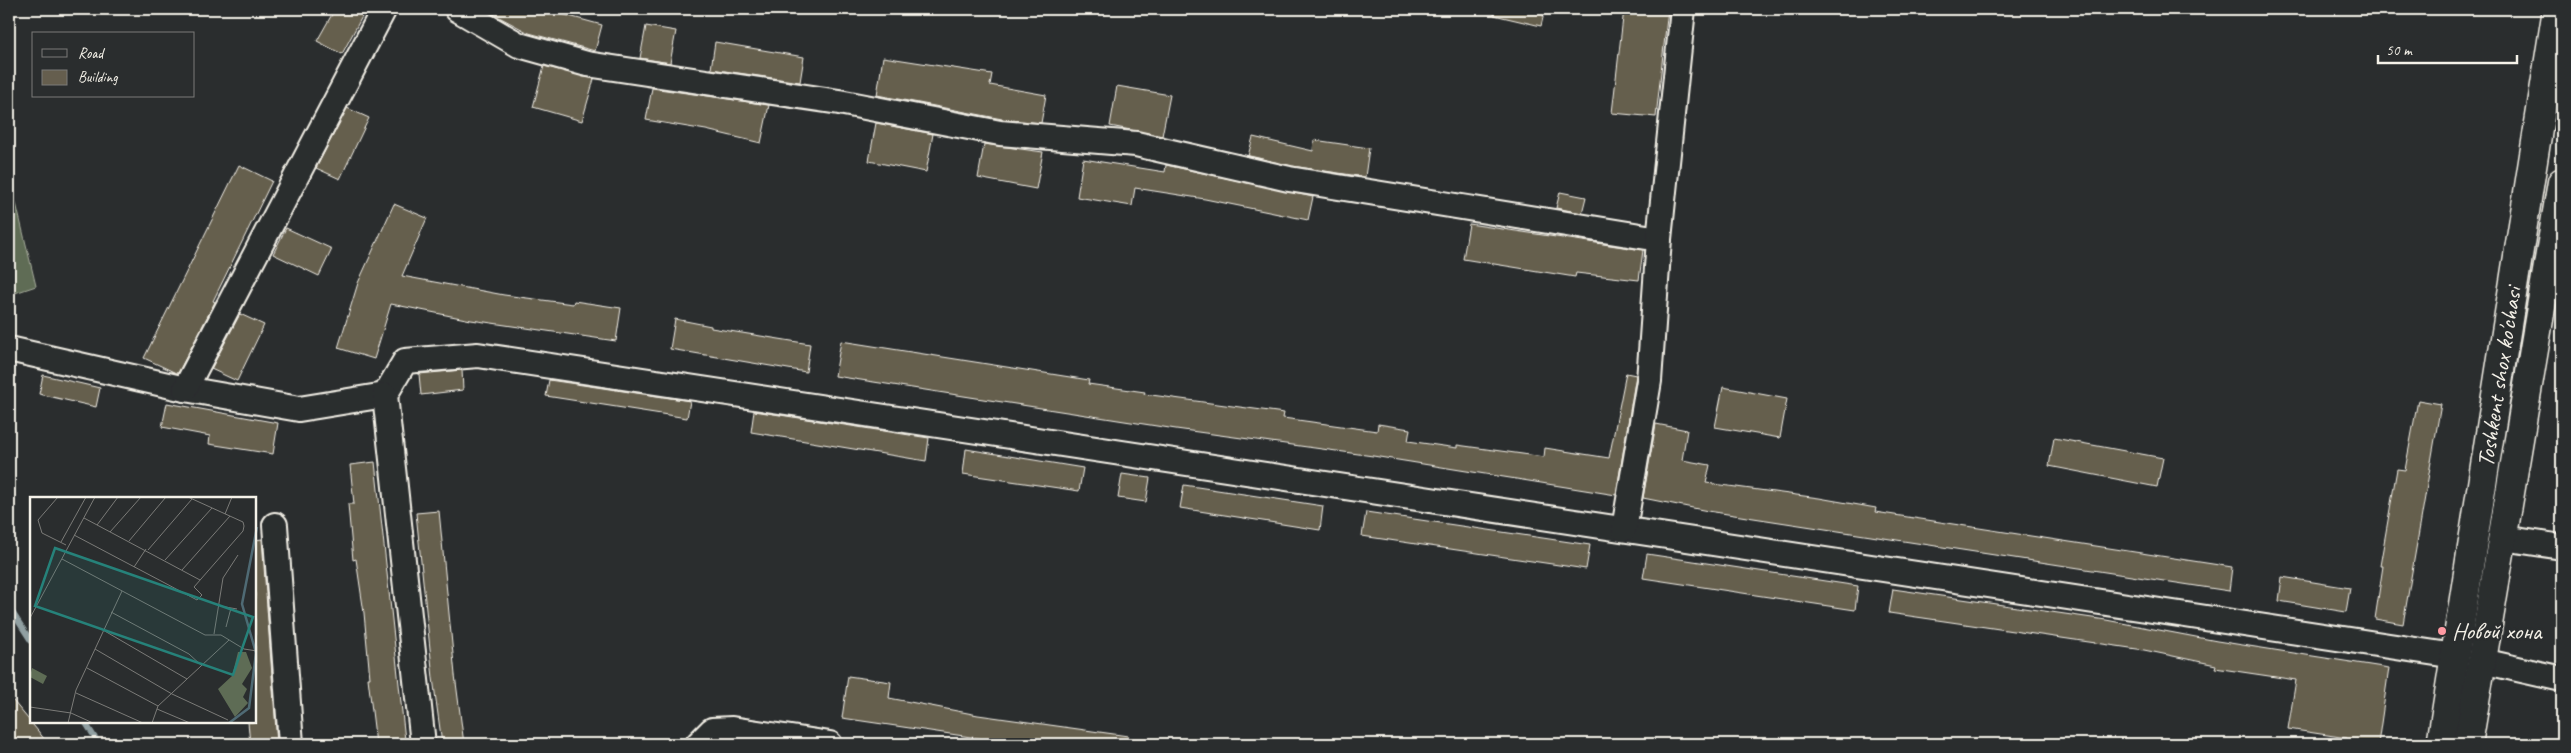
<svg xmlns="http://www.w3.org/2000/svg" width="2571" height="753" font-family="Caveat,sans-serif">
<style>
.green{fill:#5e6c55;stroke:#a9ae9e}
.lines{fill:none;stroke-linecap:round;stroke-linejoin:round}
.stream{stroke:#91a0a2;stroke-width:5.5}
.building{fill:#655e4e;stroke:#f4f1e8}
.minor-casing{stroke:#f4f1e8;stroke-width:28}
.major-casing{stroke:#f4f1e8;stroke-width:31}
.minor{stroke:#2a2d2e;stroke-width:24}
.major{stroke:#2a2d2e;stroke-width:28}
.poi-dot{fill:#ff9aa2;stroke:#2a2d2e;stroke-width:2}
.labels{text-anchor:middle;stroke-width:5;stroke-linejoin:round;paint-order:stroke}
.street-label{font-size:24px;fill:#f4f1e8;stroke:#2a2d2e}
.poi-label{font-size:24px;fill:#f4f1e8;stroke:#2a2d2e;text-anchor:start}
.inset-river{fill:none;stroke:#4f6a74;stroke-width:2.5}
.inset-road{fill:none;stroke:#7b7b78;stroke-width:1}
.view{fill:#26827a;fill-opacity:0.15;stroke:#26827a;stroke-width:2.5}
.inset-edge{fill:none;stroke:#f4f1e8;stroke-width:2.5}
</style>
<rect width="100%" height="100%" fill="#2a2d2e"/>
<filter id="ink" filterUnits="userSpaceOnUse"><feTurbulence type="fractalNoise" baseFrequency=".02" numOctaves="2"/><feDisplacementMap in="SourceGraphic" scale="10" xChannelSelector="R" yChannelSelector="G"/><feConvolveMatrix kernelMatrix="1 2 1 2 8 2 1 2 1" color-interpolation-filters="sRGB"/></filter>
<g filter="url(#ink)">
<!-- green -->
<path class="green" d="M9,174L36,286L9,295Z"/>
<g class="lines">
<!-- stream -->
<g class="stream">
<path d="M9,607L31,641"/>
<path d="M85,722L99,744"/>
</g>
</g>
<!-- building -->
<g class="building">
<path d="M335,9H366L342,54L317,41Z"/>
<path d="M484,9H543L602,25L595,51L529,33Z"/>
<path d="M1495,9H1545L1541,26L1494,15Z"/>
<path d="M1624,9H1668L1656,117L1612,113Z"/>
<path d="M646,26L676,31L670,63L640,58Z"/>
<path d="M715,42L804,57L800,82L711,69Z"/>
<path d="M883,57L992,74L990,85L1046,95L1041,123L1002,119L877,95Z"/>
<path d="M544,66L594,79L582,121L533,107Z"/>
<path d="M1117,86L1170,95L1162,136L1110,126Z"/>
<path d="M652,88L769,105L761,143L706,130L646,120Z"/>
<path d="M347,108L369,118L340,179L316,168Z"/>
<path d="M876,123L933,134L926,172L869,161Z"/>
<path d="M1253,137L1313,151L1314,140L1369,148L1365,177L1292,166L1248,156Z"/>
<path d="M984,144L1043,152L1036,189L978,178Z"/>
<path d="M1083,159L1165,172L1166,165L1313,197L1308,220L1205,199L1135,188L1132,206L1077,197Z"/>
<path d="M239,165L272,181L213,301L215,302L178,373H176L144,358Z"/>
<path d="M1560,192L1586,197L1582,213L1556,208Z"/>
<path d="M394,204L427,218L402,276L504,295L573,304L574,301L621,308L616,341L471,320L391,304L374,359L338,348L358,283Z"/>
<path d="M1469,224L1643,250L1639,280L1576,273L1575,277L1463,259Z"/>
<path d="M286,228L332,249L319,276L273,254Z"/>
<path d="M240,314L264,325L237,381L211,369Z"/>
<path d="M675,319L711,326V328L810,344L806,372L670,349Z"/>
<path d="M841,341L1089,380L1088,384L1145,392L1144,394L1284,413L1283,418L1377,431L1378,424L1410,429L1408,441L1457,448V445L1544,457L1545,448L1609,458L1626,373L1636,375L1616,495L1373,456L1176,429L835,376Z"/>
<path d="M462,370L463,390L421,395L419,374Z"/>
<path d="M43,375L100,388L96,407L39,394Z"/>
<path d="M549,380L690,401L687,418L546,396Z"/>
<path d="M1723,387L1787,399L1780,438L1715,427Z"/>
<path d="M2418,400L2441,404L2403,624L2375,619L2383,566H2380L2397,469L2405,470Z"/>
<path d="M167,403L278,423L273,454L209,444L210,436L162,427Z"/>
<path d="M754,411L929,438L926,461L751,432Z"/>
<path d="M1656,424L1687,430L1682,460L1710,465L1706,483L1819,498L1876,508L1875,512L2232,567L2229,591L1708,511L1643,498Z"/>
<path d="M2054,438L2163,458L2157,487L2049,466Z"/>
<path d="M966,449L1083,468L1079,491L963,474Z"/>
<path d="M375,462L405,740L376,744L368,678H370L364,613L356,559L353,560L348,504H354L350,465Z"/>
<path d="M1122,474L1150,478L1146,502L1118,498Z"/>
<path d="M1184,485L1323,506L1320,530L1180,508Z"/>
<path d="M439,511L455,675L464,744H442L433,678L416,513Z"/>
<path d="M1366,512L1590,545L1586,569L1362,536Z"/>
<path d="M262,539L277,744H250L248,722H255V540Z"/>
<path d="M1647,554L1858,586L1855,610L1643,578Z"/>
<path d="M2282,577L2350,588L2346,612L2279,601Z"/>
<path d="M1893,589L2106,620L2217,641L2389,668L2378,744H2346L2347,738L2288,729L2296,680L2215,668L2216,665L2144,650L1889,613Z"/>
<path d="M848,676L891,682L889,698L978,715L1128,736L1127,744H1018L842,718Z"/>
<path d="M9,696L38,731L48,744H13L9,739Z"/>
</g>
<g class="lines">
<!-- minor casing -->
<g class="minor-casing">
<g id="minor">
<path d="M457,9L519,45L587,64L839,102L1000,133L1136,144L1289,179L1659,239"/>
<path d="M9,349L185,389L299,409L385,395L405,361L478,355L2455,656"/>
<path d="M185,389L384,9"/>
<path d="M385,395L423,744"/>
<path d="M275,525L291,744"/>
<path d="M1624,529L1649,381L1659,239L1683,9"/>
<path d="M2503,538L2562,547"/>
<path d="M2482,661L2562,679"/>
<path d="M698,744L712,730L732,729L830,744"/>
</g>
</g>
<!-- major casing -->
<g class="major-casing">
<g id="major">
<path d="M2441,744L2557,9"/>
<path d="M2468,744L2562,182"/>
</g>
</g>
<!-- minor -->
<use href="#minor" class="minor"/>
<!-- major -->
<use href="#major" class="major"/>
</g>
</g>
<!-- markers -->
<circle class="poi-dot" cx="2442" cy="631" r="5"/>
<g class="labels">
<!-- street labels -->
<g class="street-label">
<text transform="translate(2499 377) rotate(-81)" y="8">Toshkent shox ko'chasi</text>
</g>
<!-- poi labels -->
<g class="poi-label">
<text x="2452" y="639">Новой хона</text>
</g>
</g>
<!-- overview -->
<g transform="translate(30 497)">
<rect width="226" height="226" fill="#2a2d2e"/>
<path d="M208,155H216L222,171L212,187L217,192L213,200L218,206L205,220L188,192L202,179ZM2,171L17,179L13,187L0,180Z" fill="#5e6c55"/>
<path class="inset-river" d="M199,226L219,211L226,156L212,107L227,30"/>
<path class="inset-road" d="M28,0L8,23L12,36L36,48M195,17L202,0M54,21L170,83M67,28L88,0M80,35L111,0M44,38L167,103L172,98L164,90L213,34L214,29L213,25L158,0M99,44L136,0M31,45L56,0M118,53L162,2M32,62L175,138H191L214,152L227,154M135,63L182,11M104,70L116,52M152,73L200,19M190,109L207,112M81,115L159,157L172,169M0,121L65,0M196,130L201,111M73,133L157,182M184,137L193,81L208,58M65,152L142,197L198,223M57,171L128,209M46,196L113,226M0,210L41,216L63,226M127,212L160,226M38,226L46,193L92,94M122,226L128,209L199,143"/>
<path class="view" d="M25,51L223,120L203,178L5,109Z"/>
<rect width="226" height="226" class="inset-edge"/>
</g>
<!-- margin -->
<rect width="2571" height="753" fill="none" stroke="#2a2d2e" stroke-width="30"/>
<rect x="15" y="15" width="2541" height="723" fill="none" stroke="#f4f1e8" stroke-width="2" filter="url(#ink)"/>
<!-- legend -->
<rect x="32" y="32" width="162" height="65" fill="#2a2d2e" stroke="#7b7b78"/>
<rect x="42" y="49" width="25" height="8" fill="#2a2d2e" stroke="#7b7b78"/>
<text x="78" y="58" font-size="15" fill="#f4f1e8">Road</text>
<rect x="42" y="70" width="25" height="15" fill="#655e4e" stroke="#7b7b78"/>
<text x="78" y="82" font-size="15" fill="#f4f1e8">Building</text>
<!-- scale -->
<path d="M2378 55v8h139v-8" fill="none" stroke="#f4f1e8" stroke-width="2.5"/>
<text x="2386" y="55" font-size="15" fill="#f4f1e8" stroke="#2a2d2e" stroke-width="4" paint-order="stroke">50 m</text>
</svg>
